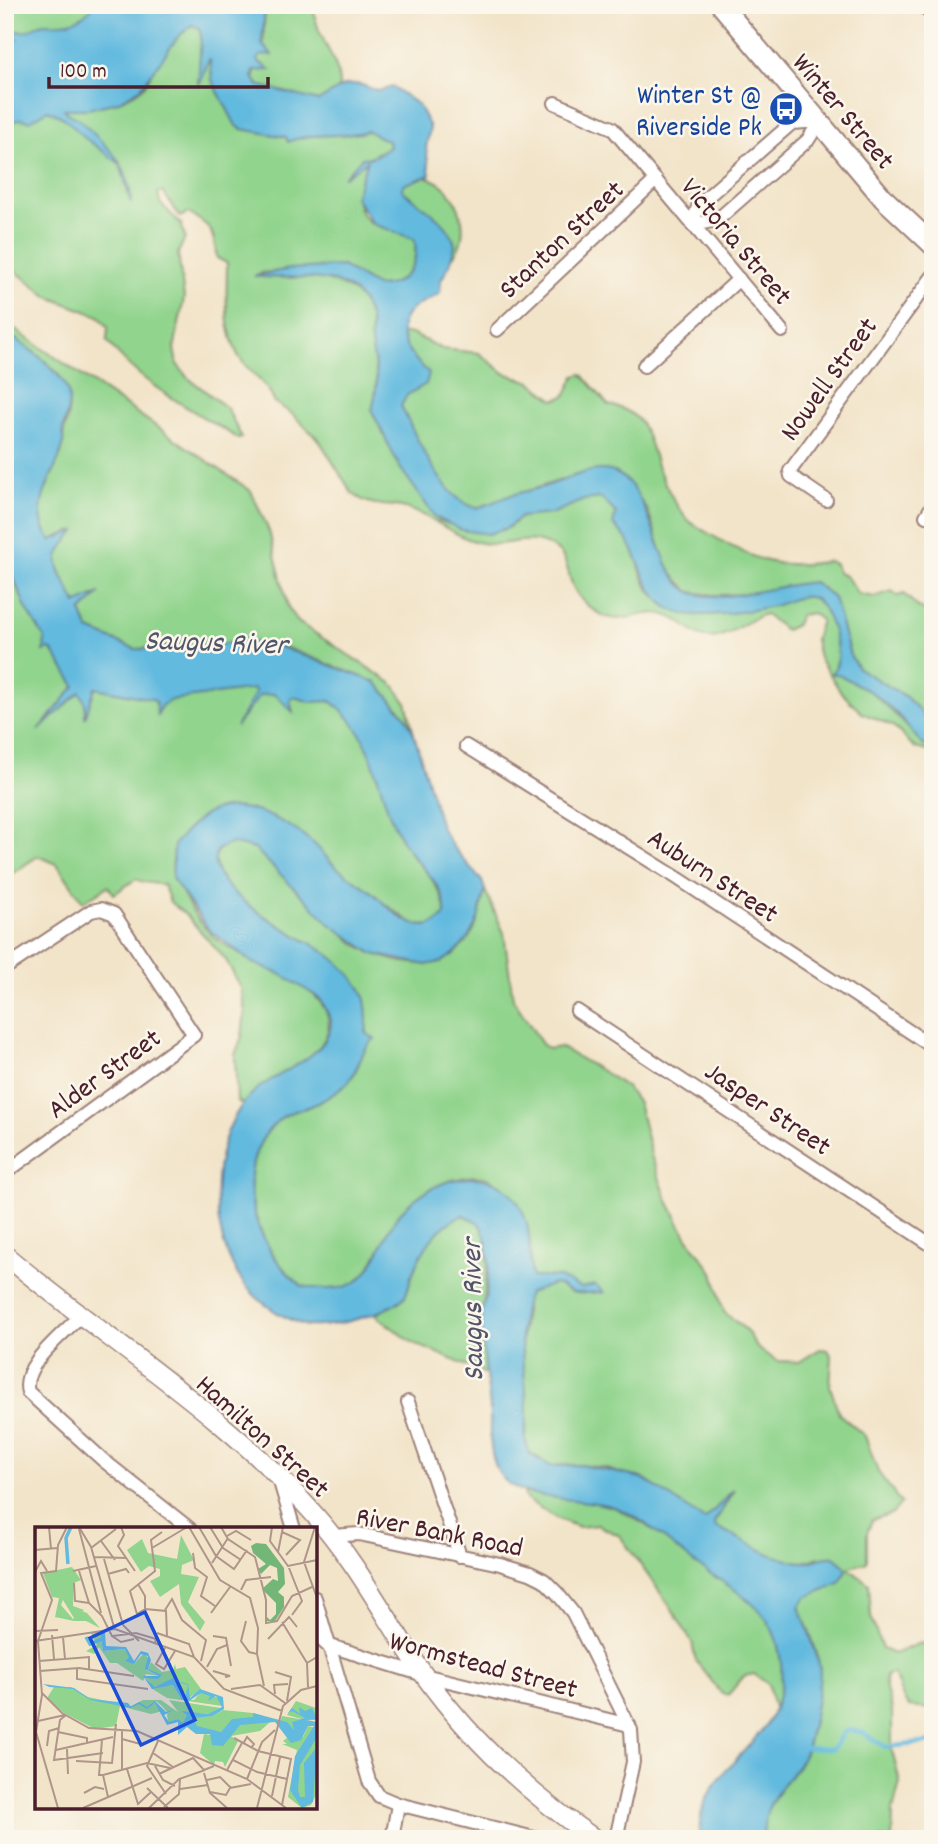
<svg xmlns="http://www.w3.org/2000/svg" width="938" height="1844" font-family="Dekko,sans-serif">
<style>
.green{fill:#91d48d;stroke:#6e7a5c;stroke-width:2}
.water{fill:#62badf;stroke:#566c85;stroke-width:2}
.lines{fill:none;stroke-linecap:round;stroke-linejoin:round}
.stream{stroke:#62badf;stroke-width:4.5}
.street-casing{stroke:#9e827a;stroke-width:16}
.secondary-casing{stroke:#9e827a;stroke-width:21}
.primary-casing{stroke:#9e827a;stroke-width:23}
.street{stroke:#fff;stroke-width:12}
.secondary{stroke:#fff;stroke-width:18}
.primary{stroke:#fff;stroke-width:19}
.labels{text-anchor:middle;stroke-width:5;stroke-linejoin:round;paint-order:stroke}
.transit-label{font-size:28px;fill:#164399;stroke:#fbf7ec;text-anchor:end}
.street-label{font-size:28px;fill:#4a1f2b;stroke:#fbf7ec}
.water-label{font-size:30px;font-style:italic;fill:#52556a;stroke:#fbf7ec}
.inset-river{fill:none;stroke:#62badf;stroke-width:3.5}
.inset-road{fill:none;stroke:#af958a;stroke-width:2}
.view{fill:#1d4ed8;fill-opacity:0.15;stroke:#1d4ed8;stroke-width:3.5}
.inset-edge{fill:none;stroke:#4a1f2b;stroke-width:3.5}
</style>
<rect width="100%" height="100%" fill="#fbf7ec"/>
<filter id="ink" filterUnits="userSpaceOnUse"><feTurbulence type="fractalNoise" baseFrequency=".0143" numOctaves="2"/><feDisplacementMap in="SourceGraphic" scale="14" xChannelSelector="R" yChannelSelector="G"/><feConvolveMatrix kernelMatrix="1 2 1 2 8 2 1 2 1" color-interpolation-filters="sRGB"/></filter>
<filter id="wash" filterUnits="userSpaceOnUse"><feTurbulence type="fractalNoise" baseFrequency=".00686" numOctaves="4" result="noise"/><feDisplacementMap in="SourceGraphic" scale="28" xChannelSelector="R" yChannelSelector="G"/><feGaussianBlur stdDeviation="1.57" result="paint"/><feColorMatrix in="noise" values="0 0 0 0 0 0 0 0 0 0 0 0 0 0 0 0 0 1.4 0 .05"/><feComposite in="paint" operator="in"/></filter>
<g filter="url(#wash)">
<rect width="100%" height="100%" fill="#f2e4c9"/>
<!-- green -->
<g class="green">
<path d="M5,5H115L5,54Z"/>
<path d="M265,5H313C316,42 341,57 339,89L319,101L264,88L254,81L256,69L269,70L257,60L263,49Z"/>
<path d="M195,17L259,131L284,135L288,141L348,124L402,138C383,153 364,156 347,173L367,161C369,173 356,184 357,196C361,237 396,223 414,239C421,265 402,287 376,286L342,266L261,273V277C298,274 363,273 370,321C371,328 370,335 371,342C376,376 380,377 372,411L399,466L439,521L488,534L507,528L521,517L559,500L621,495C626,515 638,574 648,588C685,638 761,602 810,596C831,608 842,648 835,669L838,674L874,694L933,752L915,748L893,726L862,713L841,692L819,658L815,639L821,620L813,613L800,615L796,625L785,630L765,614C748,619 735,633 717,637C696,641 690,626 675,619C640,599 621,641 582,600C560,577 578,550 536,541C520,538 505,546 489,544C457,542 433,514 401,507C382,504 369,507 352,493L319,440L291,413L274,402C269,383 248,373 238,355C223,325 227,295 227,263L217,258C212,230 215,228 188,213L180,217L163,192L158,193L160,203L181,224L185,238L178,253L184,298L174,349L177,364L187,377L227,408L242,438L239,439C192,409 141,386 107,341L108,327L99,316L49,297L5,263V110C45,108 110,115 141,89C152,79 151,68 158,56C165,42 184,29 195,17Z"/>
<path d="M421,176C455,180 476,230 453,257C459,225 422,208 402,190L403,185Z"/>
<path d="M5,323L251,491L269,531L288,607L298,622L393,684L406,702L414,734L406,717L376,682L289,649L278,645H205L135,649L89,630L81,612L84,609L70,595L57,563L59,547L74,531L51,540C28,511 50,483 61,454C64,445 62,435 65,427C69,414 71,398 65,385C54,363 25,346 5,332Z"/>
<path d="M402,334H412L442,349L479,353L504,373L531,382L554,400L565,396L575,376L582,374L608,405C640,410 646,429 654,456C658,472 673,501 683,514C690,524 698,527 708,533C751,559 777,571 829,561L835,564L838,573L846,576L858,594L874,597L892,591L898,596L904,594L919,608L933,614V724L906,697L858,668L850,655L834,598L814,582L752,594L715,595L690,592L667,569L648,511L631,487L617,475L603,470L576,475L476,508L454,499L403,436L396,387L406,348Z"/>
<path d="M5,554L19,593L53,652L260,683L336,703L359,721L411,855L430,876L441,895L446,912C439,926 426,928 412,923L267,821L172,863C179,892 198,929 226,946C259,966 359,995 320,1046C306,1065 264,1082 243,1104L237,1101L235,1055L242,1036L245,1012L241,988L226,960L187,916L170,902L164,886C154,881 146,885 136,879L114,894L108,886L83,902L57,864L38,856L13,873L5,864Z"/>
<path d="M237,842L255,849L355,944C393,966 448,978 473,931C481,918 478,901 485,890L504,933L513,999L542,1044L548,1049L560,1047L610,1076L627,1088L638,1103L652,1158L667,1199L686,1236L713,1272L724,1312L747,1331L758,1349L777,1361L799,1362L820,1349L828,1350L832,1357L830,1386L839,1414L865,1436L878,1472L901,1503L893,1513L872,1520L867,1533V1562L848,1568L869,1584L871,1617L882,1649L894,1654L920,1643L933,1648V1709L909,1707C900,1696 900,1685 893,1674L886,1675L885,1687L892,1710V1751L900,1782L893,1810L892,1839H763C763,1797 784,1791 802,1759C810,1745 822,1678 819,1664C816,1645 807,1626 799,1608L806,1597L840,1582L818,1557C787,1575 744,1539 716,1527L714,1524L734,1490L705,1520L648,1484L605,1468L581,1465L550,1466L528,1451C523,1436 528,1423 527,1409C524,1388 520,1366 521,1346C524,1291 553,1216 492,1180C484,1175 470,1176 461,1178C433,1183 402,1205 389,1230C380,1247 372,1272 354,1283C340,1291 317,1290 302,1286C254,1249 226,1163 281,1118C290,1111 301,1110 311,1106C321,1101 334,1093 343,1087C358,1075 360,1055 370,1041C361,1023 369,1000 354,982C342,967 325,954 309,943C284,927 216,895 215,860C214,848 227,843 237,842Z"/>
<path d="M463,1215L478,1222L485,1235L488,1265L482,1315L486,1374L413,1343L375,1315L405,1297L417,1262L429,1242L446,1222Z"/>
<path d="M524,1493C552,1494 586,1499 613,1507C627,1511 763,1600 768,1609C784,1636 789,1683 775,1711L768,1684L754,1674L744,1676L728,1695L722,1694L696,1661L692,1642L674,1612L620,1536L598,1525L579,1527L558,1519L526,1499Z"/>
</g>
<!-- water -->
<g class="water">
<path d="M94,5H265L262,44L272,55L260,56L257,60L270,70L254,71L253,77L258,85L318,101L345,85L359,84L378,91L393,87L418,105L430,127L426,148L430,175L403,185L402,190C419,206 451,220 455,246L450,264L441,280L440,293C431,299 418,303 411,310C388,332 413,359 429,373L426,384L407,395L401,406C415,434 443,501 476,508C489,505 499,499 511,495C524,491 539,489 552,484C568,479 586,469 603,470C655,472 652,578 693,593C724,604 781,584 814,582L834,598L850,655L858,668L906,697L933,724V750L922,744L898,715L874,694L838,674H831C832,671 837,668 837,662C840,647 826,598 809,597C797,595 784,604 773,606C750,611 691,621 672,610C637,591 643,546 613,525L616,513L601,498L584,500L551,514L521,517L507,528L488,534L461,530L435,517L399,466L372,411C380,376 376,375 371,342C370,335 372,327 370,320C358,264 294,282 254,276L289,269L342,266L376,286C403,287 421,265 414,239L373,224L355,197L367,161L343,178L362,158L372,157L389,148L388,141L368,131C341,139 314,131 288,142L286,137L241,129L235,124L212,80L210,58L198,86L201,36L199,28L192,25L178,37L140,89L117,102L88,109H64C68,116 76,116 81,121C109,150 129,160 131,203L120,164L85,138L64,118L48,110L30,121L21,119L5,124V43L19,39L5,36V27C31,40 33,22 46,23C65,24 80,23 94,5Z"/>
<path d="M5,332C27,347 50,362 64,383C74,397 66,415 63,429C62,436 65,443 62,450C52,480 27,510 51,540L77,530C44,563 60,567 76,604L100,593L81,612L89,630L135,649H177L244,641L278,646L376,682L406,717L414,734L441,827L452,846L482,881L485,890L478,919L468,939L454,954L441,962L426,965L373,954L330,924L255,849L231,843L217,850C198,889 301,936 325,952C337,960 355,978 362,991C367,1002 368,1021 366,1033L375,1039C359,1049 359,1075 343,1087C334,1094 321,1102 311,1106C301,1110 290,1111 281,1118C226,1163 253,1249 302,1286C318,1290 340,1291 354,1283C379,1268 382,1232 401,1212C437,1171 510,1158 527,1224C531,1241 529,1260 532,1277H558L581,1288L595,1285L605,1293C593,1290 582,1296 571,1292C564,1289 561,1285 554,1284L529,1293C512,1333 528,1373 527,1413C527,1425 522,1440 530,1454L550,1466L580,1465L642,1478L705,1520L734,1489L714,1523L716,1527C745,1540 769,1559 802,1562C813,1563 822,1555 834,1557L847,1568L840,1583L806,1597L799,1607C807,1626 814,1645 819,1664C823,1676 809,1747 802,1759C783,1790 763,1798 763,1839H700C692,1762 790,1748 781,1664C779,1646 775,1630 763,1615C744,1592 716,1579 692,1561C667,1543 645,1518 614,1507C582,1496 514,1504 498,1471C486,1446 492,1425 489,1399C485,1371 482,1343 482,1314C482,1305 486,1298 487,1289C490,1268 490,1239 478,1222L463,1215C436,1226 422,1250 411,1277C409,1283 408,1293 404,1297C391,1313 323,1331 304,1325C279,1317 252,1298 238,1275C206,1225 208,1130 257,1089C281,1070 331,1056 331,1020L321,1000L313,994L280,974L253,963L209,930L172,878L174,844C187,831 198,816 215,810C246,799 290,823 313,843C321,850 327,859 335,866C347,876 362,884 374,894C387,906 404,924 422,926C432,927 439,921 445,915C448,889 423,870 409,851C372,801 385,742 331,701L311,702L294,697L290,700L293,712L275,694L260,695L236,727L256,692L254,689L171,700L161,706L157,717L156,702L152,699L95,688L85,718V703L80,692L38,731L75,686L53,652L50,649L44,651L45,639L26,608L5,556V405L8,398L5,391Z"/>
</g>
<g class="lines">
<!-- stream -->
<path class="stream" d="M802,1748L833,1749L844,1732L850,1730L863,1733L886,1747L933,1742"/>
</g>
</g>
<g filter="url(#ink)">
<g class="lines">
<!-- street casing -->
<g class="street-casing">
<g id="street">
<path d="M921,5L933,15"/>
<path d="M555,103L612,128L782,331"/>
<path d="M820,121L808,140L717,220L692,225L699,204L792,123Z"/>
<path d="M497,330L656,180"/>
<path d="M644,366L739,279"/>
<path d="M826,500L791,476L790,471L933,276"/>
<path d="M926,516L933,505"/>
<path d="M466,746L679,879L933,1047"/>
<path d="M5,968L91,911L101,909L114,914L194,1035L5,1173"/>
<path d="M577,1011L933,1246"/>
<path d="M79,1317C63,1335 20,1366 28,1392L103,1460L190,1529"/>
<path d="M408,1402L460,1556"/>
<path d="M280,1482L294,1529"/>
<path d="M333,1536L359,1534L500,1564L530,1573L544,1580L557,1593L573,1613L631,1730L633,1762L616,1839"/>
<path d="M315,1598L369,1781L379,1796L398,1804L392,1839"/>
<path d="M315,1634L327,1645L424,1675L629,1725"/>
<path d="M398,1804L538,1839"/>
</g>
</g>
<!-- secondary casing -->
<g class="secondary-casing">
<path id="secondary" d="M5,1255C107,1341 225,1413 313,1513C357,1562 387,1621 424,1675C471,1741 528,1793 595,1839"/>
</g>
<!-- primary casing -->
<g class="primary-casing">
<path id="primary" d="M721,5L883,198L933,245"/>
</g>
<!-- street -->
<use href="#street" class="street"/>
<!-- secondary -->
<use href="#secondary" class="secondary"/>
<!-- primary -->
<use href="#primary" class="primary"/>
</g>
</g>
<!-- icons -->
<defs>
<g id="bus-disc" transform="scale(1.75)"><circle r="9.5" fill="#1a4fb4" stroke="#fbf7ec"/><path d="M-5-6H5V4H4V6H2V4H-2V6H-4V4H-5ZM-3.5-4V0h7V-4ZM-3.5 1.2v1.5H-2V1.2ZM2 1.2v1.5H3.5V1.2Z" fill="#fff"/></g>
</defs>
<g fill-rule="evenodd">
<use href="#bus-disc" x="786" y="109"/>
</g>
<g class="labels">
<!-- transit labels -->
<g class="transit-label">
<text x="762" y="103">Winter St @<tspan x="762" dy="32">Riverside Pk</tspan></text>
</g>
<!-- street labels -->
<g class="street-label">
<text transform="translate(845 110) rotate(50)" y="10">Winter Street</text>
<text transform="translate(560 238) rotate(-43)" y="10">Stanton Street</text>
<text transform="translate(738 240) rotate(50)" y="10">Victoria Street</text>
<text transform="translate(827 378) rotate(-54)" y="10">Nowell Street</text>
<text transform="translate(714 874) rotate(33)" y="10">Auburn Street</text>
<text transform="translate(103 1072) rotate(-36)" y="10">Alder Street</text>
<text transform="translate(769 1107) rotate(34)" y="10">Jasper Street</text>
<text transform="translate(264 1435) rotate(42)" y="10">Hamilton Street</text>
<text transform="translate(440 1530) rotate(11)" y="10">River Bank Road</text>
<text transform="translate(484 1663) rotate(15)" y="10">Wormstead Street</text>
</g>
<!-- water labels -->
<g class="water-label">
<text transform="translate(216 641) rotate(2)" y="10">Saugus River</text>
<text transform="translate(471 1310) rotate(-91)" y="10">Saugus River</text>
</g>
</g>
<!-- overview -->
<g transform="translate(35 1527)">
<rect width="282" height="282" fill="#f2e4c9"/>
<path d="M146,8L159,33L147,38L146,47L164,50L153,75L170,95L165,104L146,77L144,57L125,70L115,54L125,49V42L114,39L106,45L92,23L107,12L113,26L142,32ZM37,40L46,53L39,56L38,79L49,83L39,91L28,73L26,78L38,92L47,84L52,86L65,101L51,94H39L20,90L24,71L17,70L8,46ZM65,104L68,124L90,122L99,137L109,126L114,132L111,143L124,149L111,147L108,154L82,136H75L64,120L59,127L51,124L62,118L56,106ZM116,135L127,145L138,143L140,137L141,142L150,140L166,162L154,171L140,156L119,160L110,150H126L113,142ZM138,158L146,172L159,173L166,165L184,171L187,179L132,171L116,161ZM19,160H36L53,170L96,179L108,173H126L143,185L134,173L186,181L174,187L156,186L147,200L143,192L133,196L132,185L127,179L121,174L114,179L121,176L128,184L116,187L85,179L81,199L60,202L29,186L12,171ZM261,174L281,181L282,193H271L282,195L271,194L261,205L245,195L247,189L270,193L252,188ZM188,183L218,186L228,189L227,192H198L186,205L162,204L153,195L155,190L178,189ZM235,195L225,204L196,209L203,214L190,240L188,235L180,234L179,238L165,226L169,207L183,209L198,196ZM273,199L282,201V266L276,278L267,281L253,270L262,223L247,217H252L248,214L252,211L268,210Z" fill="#91d48d"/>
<path d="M221,16L231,17L249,41L250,57L243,65L249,70V80L240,94H232L231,89L235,93L241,87V76L227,62L238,52L243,54L242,41L235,38L226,47L223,42L231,37L218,26L216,19Z" fill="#74b678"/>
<path d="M65,104L70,106L71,119L91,120L99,134L106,124L113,126L116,133L113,142L127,148L123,152L110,151L120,160L138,151L150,170L153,158L146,156L145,155H146L153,157L155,171L165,162L188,170L189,182L178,189L158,191L162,199L186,205L197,192L218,190V186L252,195L259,203L257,195L270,191L257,184L253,186L257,181L265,187L264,180L270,184L277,181L282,192L271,193L282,195V210L265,238L263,263L265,270H270L269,236L282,220L278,275L267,281L255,263L260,229L279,199H273L266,213L256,216L240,195L205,198L188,219L177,218L175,207H161L152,200L143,208V195L132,198L120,176L112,182L104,177L96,181L55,173L38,162L14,160L8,157L39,161L55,172L93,176L96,180L104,175L112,180L120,174L131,185L138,183L129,188L134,195L143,192L148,196L152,188L149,186L147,184L173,187L187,180L181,169L173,174L175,169L166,166L154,174L146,172L138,158L117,162L108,149H124L110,142L113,129L106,127L99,137L90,134L94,131L90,122L68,124Z" fill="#62badf"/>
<path class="inset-river" d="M33,37L31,11L36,0M51,110L55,117L67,112"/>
<path class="inset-road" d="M14,0L16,22M44,0L56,20L79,100M86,0L89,8L83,19L100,44M154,0L185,53L215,71L223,101L222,127L229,159M164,0L181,29L199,42L212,23M175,0L188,21L206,33M186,0L193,12L220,30L231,73V96L242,94L257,69L277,60M237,0L235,14L253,39L282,33M280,0L269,35L282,71M44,2L66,86M247,5L265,13L251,28M192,9L201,4L216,13M66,14L80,33M56,21L81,2M117,21L152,0M0,23L22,21M243,25L248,0M158,26L160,41L172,50L166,69L180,79M59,30L91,31M69,32L88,98L104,114M177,36L193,11M254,41L267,74L257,88M38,44L61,39M44,44L54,76M0,45L6,34L12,44M73,47L91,42L94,46M39,56L40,74L54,76L67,89L77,109L86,115L99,112M103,57L110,69V82M206,63L211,53L236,50M110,82L102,87L95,64L120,44L116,13L127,5M110,82L131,84L132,110M130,83L137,72L147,93L171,113L166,134M176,86L195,60M211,94L206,114L214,125L222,127M247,95L272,136M0,104L23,103M122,106L154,117L159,130M17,108L19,132M78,109L101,106L121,112L120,116M178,109L191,111L196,139M28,110L30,132M233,112L254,90L262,100M0,114L80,102L159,130L189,162L247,184M3,114L17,73L6,46L21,44L23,18L32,0M3,114L7,168L1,205L23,281M130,121L121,137L129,142L140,124M4,134L54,130V143M172,140L182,122L192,118M42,141V152L113,162M5,144L44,141L99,149M178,144L195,149L190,150M240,145L256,150L252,174M273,160L272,136L282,130M196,162L225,158L250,176M7,166L27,186L54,201L102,204L212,252L251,281M240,167L239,158L253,157M31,188L25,193L19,233L68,226M3,194L30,188M23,205L52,211V217M199,211L223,224L256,232L247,278M87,212L109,218M67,213L64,248H68M123,214L112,239L131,267M208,217L212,210L219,217L216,221M12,219L14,204L24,201M32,222L33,247M21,223L78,210M118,226L138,240M198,233L222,245L252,252M41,234L77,236L81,197M120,239L128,253L140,259M92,242L103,277L116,265M87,243V203M192,243L207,216M169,246L175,266L192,281M124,247L158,231L169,243L179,239M68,248L112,236L135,241M68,248L73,270M212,252L227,215L240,203M172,253L185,250L196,261M112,261L133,281M145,262L173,258M175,265L191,268L195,261L216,257M49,266L60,260L69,262M237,269L245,230M129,280L144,267L145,252M48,281L117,251M114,281L144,252L170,243M222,281L248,179L266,163L282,159"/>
<path class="view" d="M110,85L160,193L106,218L55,111Z"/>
<rect width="282" height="282" class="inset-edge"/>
</g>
<!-- margin -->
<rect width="938" height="1844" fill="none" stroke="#fbf7ec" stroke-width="28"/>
<!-- scale -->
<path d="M49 77v10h219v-10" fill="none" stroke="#4a1f2b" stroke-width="3.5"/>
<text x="60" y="77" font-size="21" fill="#4a1f2b" stroke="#fbf7ec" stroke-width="5" paint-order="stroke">100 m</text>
</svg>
